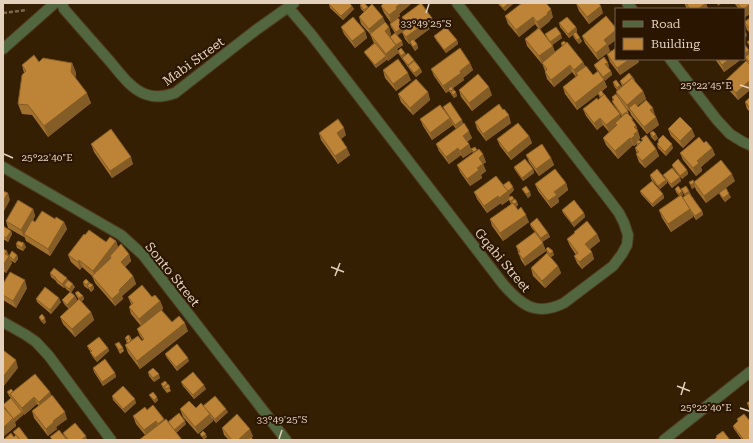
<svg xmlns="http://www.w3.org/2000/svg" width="753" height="443" font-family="'Roboto Serif',serif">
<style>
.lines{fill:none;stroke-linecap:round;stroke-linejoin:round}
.minor-casing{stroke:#503b21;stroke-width:12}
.path{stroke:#7b674e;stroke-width:2.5;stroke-dasharray:4 2;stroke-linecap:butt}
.minor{stroke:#52673f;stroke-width:10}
.wall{fill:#a3712e}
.shaded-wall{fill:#845c26}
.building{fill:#bd8336;stroke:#845c26}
.ticks{fill:none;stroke:#e3d1bd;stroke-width:1.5}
.labels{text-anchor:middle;stroke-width:4;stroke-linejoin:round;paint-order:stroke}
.street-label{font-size:13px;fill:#e3d1bd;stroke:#2a1500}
.ticks-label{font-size:10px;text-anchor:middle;fill:#e3d1bd;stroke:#2a1500;stroke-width:4;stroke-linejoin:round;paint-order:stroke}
</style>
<rect width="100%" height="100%" fill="#341f03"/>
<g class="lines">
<!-- minor casing -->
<g class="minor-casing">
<g id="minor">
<path d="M62,3L64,9C78,25 93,42 107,58C118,70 129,88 145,94C155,98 164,97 175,93L256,30L294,3"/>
<path d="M627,3L632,9"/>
<path d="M288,7L311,34L503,284C521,305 536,317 564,303L613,266L622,254L627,245L628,235L624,223L619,213L607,197L457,3"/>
<path d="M3,49L55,3"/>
<path d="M670,59L717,120L730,134L743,142L750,145"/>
<path d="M3,167L121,235L143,255L160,277L286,440"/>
<path d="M3,322L26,335L36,342L49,356L111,440"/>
<path d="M664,440L750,372"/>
</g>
</g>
<!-- path -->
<path class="path" d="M3,13L27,10"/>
<!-- minor -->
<use href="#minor" class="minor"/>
</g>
<!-- wall -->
<g class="wall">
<path d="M384,3H412L399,14L400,16L391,23L384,13L381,6Z"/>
<path d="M498,3H514L505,11L499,5Z"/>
<path d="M576,3L603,13L589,24L579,11Z"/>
<path d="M684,3H706L708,9H687Z"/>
<path d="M734,3H750V14L745,17L744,16V9H739Z"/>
<path d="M329,4L352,6L354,9L343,20L330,8Z"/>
<path d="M360,5L368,7L386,24L389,27L391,35L389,36L390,37L395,33L391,27L390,24L405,30L408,28L405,25L402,17L435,25L414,40L417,44L418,48L415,51L411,45L410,43L409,44L405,39L402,32L397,35L403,45L397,49L398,51L405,53L406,55L415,61L420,68L422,72L416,77L410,70L398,53L388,61L387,59L376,68L366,55L364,52L374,43L373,41L370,34L361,24L359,17L364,12L361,9Z"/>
<path d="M505,16L553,17L550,20V21L540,29L545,36L562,38L552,45L555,52L562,47L561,43L583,62L585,66L593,75L602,77L596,69L594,65L609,66L608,67L611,71L612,75L604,80L607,87L602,91L621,118L622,117L614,105L612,101H613L612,97H618L616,92L617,90L614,86L613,82L620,85L621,87L622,86L621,84L620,81L634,79L635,82L643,91L646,99L637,106L655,115L659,125L647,134L631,115L630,112L625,107L628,111L629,115L636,125L640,138L638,141L641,142L642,141L641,139L656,149L659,156L645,168L639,162L636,154H637L635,148L637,145V144L634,146L633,145L618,159L606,145L603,138L616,126L609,132L603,125L597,130L586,116L583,109L600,98L598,94L577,110L565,94L563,87L576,77L572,72L554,87L547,79L545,72V71L542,63V64L527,46L525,39L538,28L535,24L519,37L508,24Z"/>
<path d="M750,18V33L747,30L744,22Z"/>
<path d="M559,23L576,27L577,31L576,32L582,41L579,44L574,38L573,35L569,38L560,27Z"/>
<path d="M341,27L365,31L367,38L355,48L344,34Z"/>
<path d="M434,36L457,40L458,44L446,53L436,40Z"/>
<path d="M582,36L608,46L610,51L598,60L585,43Z"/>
<path d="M744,44L750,53V90L738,100L727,88L725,81L747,62L745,58L744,59Z"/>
<path d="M607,54L639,62L620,75L610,62Z"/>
<path d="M715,59H738L739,61L724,72Z"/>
<path d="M39,62L72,63L76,73L75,78L91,103L48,137L32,115L22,114L18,104L24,73L22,65Z"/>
<path d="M470,63L473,70L463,78L464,80L453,88L457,96L454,98L449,91L446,93L434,76L431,69Z"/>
<path d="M383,70L411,80L396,91L385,78Z"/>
<path d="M459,90L492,95L472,111L461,97Z"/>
<path d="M428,92L430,100L413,115L401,102L398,94Z"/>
<path d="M750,97V112L747,109L745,102Z"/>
<path d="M443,109L462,120L463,124L472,138L467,142L469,144L472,152L463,158L461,155L449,164L439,151L436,144L456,129L451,122L453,125L432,140L423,126L420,119Z"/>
<path d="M475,122L511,123L486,141L477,129Z"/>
<path d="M668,129L695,136L683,148L671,136Z"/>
<path d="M319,133L346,135L341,139L350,155L338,164L321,140Z"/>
<path d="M650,133L658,138L655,141L651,137Z"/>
<path d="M529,136L532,143L511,160L500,146L497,139Z"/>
<path d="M658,140L673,148L666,156L658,148L657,144L658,142Z"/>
<path d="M704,143L712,148L715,155L701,167L702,171L696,176L683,160L680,153Z"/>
<path d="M91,144L133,164L112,178L94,152Z"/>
<path d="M471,149L486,162L483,164L486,171L481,175L482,178L470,186L460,172L457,165L473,153Z"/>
<path d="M526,155L551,158L554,165L539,176L529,162Z"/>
<path d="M672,165L687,170L688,174L682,179L673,168Z"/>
<path d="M514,167L533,169L534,173L523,181L515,170Z"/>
<path d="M650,175L665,178L663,175L681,181L672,188L666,180L667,183L660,189L651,179Z"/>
<path d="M735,181L706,203L696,190L695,187L692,189L689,182Z"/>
<path d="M566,183L568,190L558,198L559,202L551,208L538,191L535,184Z"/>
<path d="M503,185L514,190L509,195L510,197L514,199L517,202L518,205L516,207L529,222L503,241L492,226L490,219L511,204L509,200L502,205L501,203L487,213L477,199L474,192Z"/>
<path d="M522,189L531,195L528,198Z"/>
<path d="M675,189L683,195L681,196L682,198L685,196L683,193L681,189L689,191L691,195L702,211L703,215L696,220L692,214L693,217L671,232L662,218L659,210L679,196L676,192Z"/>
<path d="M640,191L663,194L664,198L653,207L641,194Z"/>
<path d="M719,193L731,197L725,202L721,197Z"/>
<path d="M33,209L35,216L33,220L35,222L55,219L64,222L67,229L50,256L26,241L24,236V237L8,228L6,221Z"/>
<path d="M562,210L584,213L585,217L574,227L563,213Z"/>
<path d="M530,224L548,233L550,237L542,242L546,251L525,266L521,260L516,246L535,232L531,227Z"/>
<path d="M3,226L11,231L12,234L8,242L3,239Z"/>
<path d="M574,232L597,234L600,241L590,249L594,259L582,269L577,263L574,256L576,255L570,246L567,239L574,233Z"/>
<path d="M85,235L106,242L116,241L118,247L129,254L131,261L125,267L133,276L136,284L122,296L123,299L115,306L95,283L92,276L82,267L80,270L71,262L68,255Z"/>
<path d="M16,244L26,247L23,251L17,248Z"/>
<path d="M3,249L8,256L17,255L18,259L15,263L10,260L12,263L6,273L3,271Z"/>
<path d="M546,249L554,255L551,257L547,253Z"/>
<path d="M558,266L561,273L545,288L533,276L531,268Z"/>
<path d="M50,273L68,280L75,287L71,292L75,296L77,300L69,309L64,304L62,300L70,292L66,289L65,287L64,288L57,283L56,281L51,277Z"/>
<path d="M83,282H89L93,285L94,289L91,292L88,288V289L84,286Z"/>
<path d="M3,284L27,288L16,308L3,300Z"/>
<path d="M75,293L83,296L84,299L81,302L91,312L94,320L75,337L63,324L60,317L79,300L77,297Z"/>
<path d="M128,297H152L160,301L163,308L162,310L172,322L188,331L140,369L128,353L125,345L127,344L125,338L130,336L132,340L142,341L143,340L140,336L137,329L141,326L131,314L129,307L131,304Z"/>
<path d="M36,299L61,302L51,314L37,302Z"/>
<path d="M39,317L46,322L44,324L40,320Z"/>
<path d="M115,344L123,348L124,351L120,354Z"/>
<path d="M87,346L108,348L109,351L97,362L92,356L91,352L89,350Z"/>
<path d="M165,354L189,361L177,371L167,358Z"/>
<path d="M93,368L115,373L116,377L103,386L94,372Z"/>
<path d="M148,372L160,378L154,382L149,376Z"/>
<path d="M181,382L206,389L194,399L183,386Z"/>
<path d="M167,383L171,391L167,393L163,388L161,384Z"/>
<path d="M13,391L50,392L51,396L67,419L56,427L57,429L48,436L34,418L32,411L39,406L37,404L24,415L22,412L23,415L15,422L16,426L3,437V410L4,409L3,405L11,398L9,396L7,392Z"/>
<path d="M149,395L158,400L155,403L151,398Z"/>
<path d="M112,396L136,403L125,413L113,400Z"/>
<path d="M750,401V411L747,403Z"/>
<path d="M203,406L228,412L216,423L212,418L213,421L198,434L183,417L180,409L196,408Z"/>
<path d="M133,416L165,420L168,422L186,424L176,433L145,435L136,424Z"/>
<path d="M738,421L750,440H742L734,429L733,426Z"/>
<path d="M222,428L253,436L251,438L253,440H229L224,435Z"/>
<path d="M63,433L87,440H67L64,436Z"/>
</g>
<!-- shaded-wall -->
<g class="shaded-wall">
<path d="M401,3H412L399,14L400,16L391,23L389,15L396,7Z"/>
<path d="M509,3H514L505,11L503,8Z"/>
<path d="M706,3L708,9H698Z"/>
<path d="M717,3H722L718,6Z"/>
<path d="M750,4V14L745,17L744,15V9Z"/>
<path d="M352,6L354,9L343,20L341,16Z"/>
<path d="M601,6L603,13L589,24L587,17Z"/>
<path d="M551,9L553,17L550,20V21L540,29L537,22Z"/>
<path d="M383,17L386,24L372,36L369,29Z"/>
<path d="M533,17L535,24L519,37L516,30Z"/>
<path d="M432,18L435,25L411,43L410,42V43L409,44L406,37Z"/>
<path d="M404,26L405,30L397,36L396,32Z"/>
<path d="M389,27L391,35L387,38L385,31Z"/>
<path d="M576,27L577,31L569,38L568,34Z"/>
<path d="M616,30V40L608,46L610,51L598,60L596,53L604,40Z"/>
<path d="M365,31L367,38L355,48L352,41Z"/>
<path d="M746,32L747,36L744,38V34Z"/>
<path d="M561,34L562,38L551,46L550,42Z"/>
<path d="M580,38L582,41L579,44L577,40Z"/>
<path d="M457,40L458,44L446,53L444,50Z"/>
<path d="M402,41L403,45L397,49L399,52L398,51V53L388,61L386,54L395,46Z"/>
<path d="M417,44L418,48L415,51L413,47Z"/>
<path d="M553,46L555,53L542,64L539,56Z"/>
<path d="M749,50L750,54L744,59V54Z"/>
<path d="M405,53L406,56L402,58L403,59L401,56Z"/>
<path d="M386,56L387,60L376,68L375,65Z"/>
<path d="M630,59H638L639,62L620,75L617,68Z"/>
<path d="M729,59H738L739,61L724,72L722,65Z"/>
<path d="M583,62L586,69L576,73L578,76L576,77L574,70Z"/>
<path d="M72,63L76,73L75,83L71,72Z"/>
<path d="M470,63L473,70L463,78L464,80L449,91L448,89L449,91L446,93L443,86L460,71Z"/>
<path d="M608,63L609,66L607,68L605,64Z"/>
<path d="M570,65L572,72L554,87L551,80Z"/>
<path d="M420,68L422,72L416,77L414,73Z"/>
<path d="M611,71L612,75L605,81L603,77Z"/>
<path d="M408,73L411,80L396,91L393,84Z"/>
<path d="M604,80L607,87L577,110L575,103Z"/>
<path d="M750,80V90L738,100L736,93Z"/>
<path d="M620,85L622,89L618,91L617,88Z"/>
<path d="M489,87L492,95L472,111L469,103Z"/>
<path d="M643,91L646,99L631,111L629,108L630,112L627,105Z"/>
<path d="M428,92L430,100L413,115L410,108Z"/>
<path d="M456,92L457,96L454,98L453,95Z"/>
<path d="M87,93L91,103L48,137L44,126Z"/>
<path d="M653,108L655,115L653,117L650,110Z"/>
<path d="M620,114L622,121L615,123L616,126L609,132L606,125Z"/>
<path d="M509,115L511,123L486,141L483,134Z"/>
<path d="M656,117L659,125L647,134L644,127Z"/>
<path d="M450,118L453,125L432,140L430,133Z"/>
<path d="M600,118L603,125L597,130L594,123Z"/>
<path d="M632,118L635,126L636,125L640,138L637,141L638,143L634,146L631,139L632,120Z"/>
<path d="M462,120L463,124L456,129L455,125Z"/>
<path d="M344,128L346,135L340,140L337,133Z"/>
<path d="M692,129L695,136L683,148L680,141Z"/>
<path d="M469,131L472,138L465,143L463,136Z"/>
<path d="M656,134L658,138L655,141L653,137Z"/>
<path d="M529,136L532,143L511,160L508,153Z"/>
<path d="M630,138L633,145L618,159L615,151Z"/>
<path d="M469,144L472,152L463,158L460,151Z"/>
<path d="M672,144L673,148L666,156L665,152Z"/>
<path d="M347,148L350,155L338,164L335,156Z"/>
<path d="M458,148L461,155L449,164L446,157Z"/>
<path d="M712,148L715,155L701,167L702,171L696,176L693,168L697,161Z"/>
<path d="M656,149L659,156L645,168L642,161Z"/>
<path d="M483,154L486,162L482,165L479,158Z"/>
<path d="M131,157L133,164L112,178L110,171Z"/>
<path d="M551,158L554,165L539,176L536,169Z"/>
<path d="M483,164L486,171L481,175L482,178L470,186L467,179L477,168Z"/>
<path d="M533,169L534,173L523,181L522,178Z"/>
<path d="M687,170L688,174L682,179L680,176Z"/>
<path d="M732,174L735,181L706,203L704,196Z"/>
<path d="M680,177L681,181L672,188L671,184Z"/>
<path d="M666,180L667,183L660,189L658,186Z"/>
<path d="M566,183L568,190L558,198L559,202L551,208L548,201L554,192Z"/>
<path d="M694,183L695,187L692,189L691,185Z"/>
<path d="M513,187L514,190L509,195L510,198L502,205L499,198Z"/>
<path d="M682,191L683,195L680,198L679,194Z"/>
<path d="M689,191L691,195L686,198L685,194Z"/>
<path d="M530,192L531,195L528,198L526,194Z"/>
<path d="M8,193L10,200L3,213V201Z"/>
<path d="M663,194L664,198L653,207L652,204Z"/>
<path d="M729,194L731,197L725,202L723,198Z"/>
<path d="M498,196L501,203L487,213L484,206Z"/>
<path d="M517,202L518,205L515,208L513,204Z"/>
<path d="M33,209L35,216L25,235L24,234V237L21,230Z"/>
<path d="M690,209L693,217L671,232L668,224Z"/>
<path d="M702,211L703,215L696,220L695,216Z"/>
<path d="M584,213L585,217L574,227L572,223Z"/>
<path d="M526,215L529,222L503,241L500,233Z"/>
<path d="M64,222L67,229L50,256L48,249Z"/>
<path d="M11,231L12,234L8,242L6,238Z"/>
<path d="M548,233L550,237L542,242L541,238Z"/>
<path d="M597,234L600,241L588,251L585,244Z"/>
<path d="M116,241L118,248L110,256L111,258L96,278L93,271Z"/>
<path d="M24,243L26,247L23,251L22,248Z"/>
<path d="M543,243L546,251L525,266L523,259Z"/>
<path d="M7,251L12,263L6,273L3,266L5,254Z"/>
<path d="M553,251L554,255L551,257L550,254Z"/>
<path d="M592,252L594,259L582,269L579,262Z"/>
<path d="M129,254L131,261L123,269L121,262Z"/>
<path d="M17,255L18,259L15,263L14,260Z"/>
<path d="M79,260L82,267L80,270L78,262Z"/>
<path d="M558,266L561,273L545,288L542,281Z"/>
<path d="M133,276L136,284L122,296L123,299L115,306L112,299L119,290Z"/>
<path d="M67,278L69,282L64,285L65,287L64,288L62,284Z"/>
<path d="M25,280L27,288L16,308L13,301Z"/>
<path d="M73,284L75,287L71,293L69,289Z"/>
<path d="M93,285L94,289L91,292L90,288Z"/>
<path d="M75,296L77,300L69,309L67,305Z"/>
<path d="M83,296L84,299L81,302L79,298Z"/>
<path d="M59,298L61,302L51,314L50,310Z"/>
<path d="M160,301L163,308L142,326L139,319Z"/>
<path d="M91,312L94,320L75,337L72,329Z"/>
<path d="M45,318L46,322L44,324L42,321Z"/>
<path d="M185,323L188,331L140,369L137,361Z"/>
<path d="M108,348L109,351L97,362L95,358Z"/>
<path d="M188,358L189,361L177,371L176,367Z"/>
<path d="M16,360L18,368L4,386L3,382V377Z"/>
<path d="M115,373L116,377L103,386L102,382Z"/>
<path d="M159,374L160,378L154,382L153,378Z"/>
<path d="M204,385L206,389L194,399L193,395Z"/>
<path d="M50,392L53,400L41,409L39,402Z"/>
<path d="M34,397L37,404L24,415L22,408Z"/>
<path d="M157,397L158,400L155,403L154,400Z"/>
<path d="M135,399L136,403L125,413L123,409Z"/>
<path d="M226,409L228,412L216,423L215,419Z"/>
<path d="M22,412L23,415L15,422L16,426L3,437V428Z"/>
<path d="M65,412L67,419L56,427L57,429L48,436L46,429L53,421Z"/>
<path d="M210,414L213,421L198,434L195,427Z"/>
<path d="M164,419L167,426L160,431L158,424Z"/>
<path d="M156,421L158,428L147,437L144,430Z"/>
<path d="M185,421L186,424L175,433L174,430Z"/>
<path d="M250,429L253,436L249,440H238Z"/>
<path d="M206,434L207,437L204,440L202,437Z"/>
<path d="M86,436L87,440H81Z"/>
</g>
<!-- building -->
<g class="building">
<path d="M330,3H349L352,6L341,16L329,4Z"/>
<path d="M363,3H364L368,7L364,10L360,5Z"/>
<path d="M384,3H401L396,7L397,9L389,15L381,6Z"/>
<path d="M421,3L432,18L406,37L402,32L409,27L402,17Z"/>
<path d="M499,3H509L503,8Z"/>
<path d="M522,3H539L540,4L541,3H546L551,9L547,13L548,14L537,22L533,17L516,30L505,16Z"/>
<path d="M576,3H598L601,6L587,17Z"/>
<path d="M686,3H706L698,9H690Z"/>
<path d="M737,3H750V4L744,9H742Z"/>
<path d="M372,4L383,17L369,29L359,17Z"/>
<path d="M606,16L616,28V30L604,40L607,44L596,53L582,36Z"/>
<path d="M353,17L365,31L352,41L341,27Z"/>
<path d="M567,17L576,27L568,34L559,23Z"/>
<path d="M398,18L404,26L396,32L390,24Z"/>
<path d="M750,18V29L744,22Z"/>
<path d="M385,22L389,27L385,31L396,45L386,54L370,34Z"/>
<path d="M446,27L457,40L444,50L434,36Z"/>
<path d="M556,27L561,34L550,42L545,34Z"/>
<path d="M539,28L553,46L539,56L525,39Z"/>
<path d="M576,32L580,38L577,40L573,34Z"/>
<path d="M395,33L402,41L396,45L390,37Z"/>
<path d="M413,39L417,44L413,47L410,42Z"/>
<path d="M750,40V46L747,42Z"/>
<path d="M564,41L566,43L563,46L561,43Z"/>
<path d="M567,42L583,62L574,70L570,65L551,80L545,72L547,69L542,63Z"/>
<path d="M375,43L386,56L375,65L364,52Z"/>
<path d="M744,44L749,50L744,54Z"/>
<path d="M401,48L405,53L401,56L398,51Z"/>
<path d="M460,48L470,63L460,71L461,73L443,86L431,69Z"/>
<path d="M616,48V59H630L617,68L607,54Z"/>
<path d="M408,53L414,60L408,65L402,58Z"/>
<path d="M750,53V63L745,57Z"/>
<path d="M34,55L39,62L43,58L72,63L71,72L87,93L44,126L28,105L18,104L22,75L26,71L22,65Z"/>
<path d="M604,57L608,63L605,64L611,71L603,77L594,65Z"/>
<path d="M398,59L408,73L393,84L383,70Z"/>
<path d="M718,59H729L722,65Z"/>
<path d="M414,61L420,68L414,73L408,66Z"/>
<path d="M746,61L750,65V80L736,93L725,81Z"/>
<path d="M586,66L593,75L598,71L604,80L575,103L563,87L578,75L576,73Z"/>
<path d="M629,73L634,79V80L632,78L623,85L620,81Z"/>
<path d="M478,74L489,87L469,103L459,90Z"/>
<path d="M632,78L643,91L627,105L616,92Z"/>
<path d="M416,79L428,92L410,108L398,94Z"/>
<path d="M616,80L620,85L617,88L613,82Z"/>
<path d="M452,86L453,89L450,91L448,89Z"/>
<path d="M454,90L456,92L453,95L451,92Z"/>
<path d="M601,90L605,96L604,94L601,97L598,93Z"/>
<path d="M604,94L620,114L606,125L600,118L594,123L583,109L597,98L598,100Z"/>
<path d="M616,94L628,111L622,115L612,101L614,100L612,97Z"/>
<path d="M750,97V108L745,102Z"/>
<path d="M646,100L653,108L650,110L656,117L644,127L629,108L635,103L638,107Z"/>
<path d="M450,102L462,120L455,125L443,107Z"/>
<path d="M499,104L503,110L504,109L509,115L483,134L475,122Z"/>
<path d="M440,105L450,118L430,133L420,119Z"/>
<path d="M626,113L628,114L632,118V120L636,125L634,127L638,131L634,134L635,135L631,139L630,138L615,151L603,138L617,125L615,123Z"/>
<path d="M680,117L692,129L680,141L668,129Z"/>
<path d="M338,119L344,128L337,133L347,148L335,156L319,133Z"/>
<path d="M464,123L469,131L463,136L469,144L460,151L458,148L446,157L436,144Z"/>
<path d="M518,123L529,136L508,153L497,139Z"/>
<path d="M111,129L131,157L110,171L91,144Z"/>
<path d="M653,131L656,134L653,137L650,133Z"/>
<path d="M646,135L656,149L642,161L636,154L639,152L635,148L643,140L641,139Z"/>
<path d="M663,135L672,144L665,152L657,144L659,142L658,140Z"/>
<path d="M699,137L704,143L706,141L712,148L697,161L699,163L693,168L680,153Z"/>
<path d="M639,140L641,142L638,144L636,142Z"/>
<path d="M542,144L551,158L536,169L526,155Z"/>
<path d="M475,147L477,150L474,152L471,149Z"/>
<path d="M479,149L483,154L479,158L483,164L477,168L479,170L467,179L457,165Z"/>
<path d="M525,159L533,169L522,178L514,167Z"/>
<path d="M678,159L687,170L680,176L672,165Z"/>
<path d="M721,160L732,174L704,196L694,182Z"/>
<path d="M672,168L680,177L671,184L663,175Z"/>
<path d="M555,169L566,183L554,192L557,195L548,201L535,184Z"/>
<path d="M657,169L666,180L658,186L650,175Z"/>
<path d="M496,176L508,191L499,198L498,196L484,206L474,192Z"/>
<path d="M693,180L694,182V183L691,185L689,182Z"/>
<path d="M509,181L513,187L508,191L503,185Z"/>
<path d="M652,181L663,194L652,204L640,191Z"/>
<path d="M526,186L530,192L526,194L522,189Z"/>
<path d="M678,186L682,191L679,194L675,189Z"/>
<path d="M686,186L689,191L685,194L681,189Z"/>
<path d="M726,188L729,194L723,198L719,193Z"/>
<path d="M3,191L8,193L3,201Z"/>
<path d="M689,193L702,211L695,216L682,198Z"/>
<path d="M681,195L690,209L668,224L659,210Z"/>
<path d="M512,196L514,199L510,201L508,198Z"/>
<path d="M515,199L517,202L514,204L511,202Z"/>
<path d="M18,200L33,209L21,230L6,221Z"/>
<path d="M574,200L584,213L572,223L562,210Z"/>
<path d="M513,203L518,210L521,207L526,215L500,233L490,219Z"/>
<path d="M42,211L55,219L56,217L64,222L48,249L24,234L32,220L35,222Z"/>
<path d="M537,218L548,233L541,238L530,224Z"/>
<path d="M587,221L597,234L585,244L592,252L579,262L574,256L578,253L567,239L575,233L574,232Z"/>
<path d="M3,226L11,231L6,238L3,236Z"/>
<path d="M89,230L106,242L110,237L116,241L93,271L79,260L78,262L68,255L84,234L85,235Z"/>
<path d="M535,232L543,243L523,259L518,253L520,252L516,246Z"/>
<path d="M18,241L24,243L22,248L16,244Z"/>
<path d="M121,244L129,254L121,262L133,276L119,290L120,292L112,299L92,276L111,258L110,256Z"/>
<path d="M548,247L553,251L550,254L546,249Z"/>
<path d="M3,249L7,251L5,254L9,256L3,265Z"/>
<path d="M12,251L17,255L14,260L9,256Z"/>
<path d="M547,253L558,266L542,281L531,268Z"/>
<path d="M54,268L67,278L62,284L56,279V278L50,273Z"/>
<path d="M10,272L25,280L13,301L3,295V284Z"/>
<path d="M86,279L89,282L86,285L83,282Z"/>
<path d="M68,280L73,284L69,289L64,285Z"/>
<path d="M90,283L93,285L90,288L87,286Z"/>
<path d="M142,285L152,297L155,295L160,301L139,319L129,307L133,303L128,297Z"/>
<path d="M45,287L59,298L50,310L36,299Z"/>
<path d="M78,291L83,296L79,298L75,293Z"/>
<path d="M70,292L75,296L67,305L62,300Z"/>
<path d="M79,299L91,312L72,329L60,317Z"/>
<path d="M161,310L172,322L179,316L185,323L137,361L125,345L138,336L142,341L144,339L137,329Z"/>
<path d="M42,314L45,318L42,321L39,317Z"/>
<path d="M128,335L130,336L129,338L131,341L128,343L126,341L128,340L125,338Z"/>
<path d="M99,337L108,348L95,358L90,352L92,351L87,346Z"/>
<path d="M119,342L123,348L119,350L115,344Z"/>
<path d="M177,344L188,358L176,367L165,354Z"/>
<path d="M3,350L16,360L3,377Z"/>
<path d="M105,359L115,373L102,382L93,368Z"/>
<path d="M153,368L159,374L153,378L148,372Z"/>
<path d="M193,372L204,385L193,395L181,382Z"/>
<path d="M35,374L50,392L39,402L34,397L22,408L10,394Z"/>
<path d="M165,381L167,383L164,387L161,384Z"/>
<path d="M168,384L170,387L166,389L164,387Z"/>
<path d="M123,386L135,399L123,409L112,396Z"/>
<path d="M11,389L13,391L10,394L11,396L7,392Z"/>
<path d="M153,392L157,397L154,400L149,395Z"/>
<path d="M52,395L65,412L53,421L54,422L46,429L32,411Z"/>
<path d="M215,396L226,409L215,419L203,406Z"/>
<path d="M11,398L22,412L13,419L3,405Z"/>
<path d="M189,401L196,408L201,403L210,414L195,427L180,409Z"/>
<path d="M750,401V407L747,403Z"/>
<path d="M153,405L164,419L158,424L156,421L144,430L133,416L145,407L147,410Z"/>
<path d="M4,408L13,418L3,428V410Z"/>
<path d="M179,413L185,421L174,430L168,422Z"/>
<path d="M237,414L250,429L238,440H232L222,428Z"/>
<path d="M744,414L750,421V440H744L733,426L738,421L737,419Z"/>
<path d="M166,419L182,440H139Z"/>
<path d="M75,423L86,436L81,440H69L63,433Z"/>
<path d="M19,427L28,439L27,440H20L13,432Z"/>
<path d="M59,430L67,440H53L50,437Z"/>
<path d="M203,431L206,434L202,437L200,434Z"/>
<path d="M723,431L730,440H714L717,437L716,436Z"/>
<path d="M11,433L14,437L16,435L20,440H3Z"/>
<path d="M251,437L253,440H247Z"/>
</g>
<!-- ticks -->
<path class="ticks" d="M426,13L429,4M740,85L749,88M4,154L13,158M331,267L344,272M335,276L340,263M677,386L690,391M681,395L685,382M740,408L749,411M279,439L282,430"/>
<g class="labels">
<!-- street labels -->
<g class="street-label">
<text transform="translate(193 61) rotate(-36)" y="5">Mabi Street</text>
<text transform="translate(503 260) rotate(50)" y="5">Gqabi Street</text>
<text transform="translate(173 274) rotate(51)" y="5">Sonto Street</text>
</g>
</g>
<g class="ticks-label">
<text x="426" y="27">33°49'25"S</text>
<text x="706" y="89">25°22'45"E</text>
<text x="47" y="161">25°22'40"E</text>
<text x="706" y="411">25°22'40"E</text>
<text x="282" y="423">33°49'25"S</text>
</g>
<!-- border -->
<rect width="753" height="443" fill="none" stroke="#e3d1bd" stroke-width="8"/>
<!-- legend -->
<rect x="615" y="8" width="130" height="52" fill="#2a1500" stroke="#74604c"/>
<rect x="623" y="21" width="20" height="6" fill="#52673f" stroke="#74604c"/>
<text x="651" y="28" font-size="12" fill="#e3d1bd">Road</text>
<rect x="623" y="38" width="20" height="12" fill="#bd8336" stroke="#74604c"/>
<text x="651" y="48" font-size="12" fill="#e3d1bd">Building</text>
</svg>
